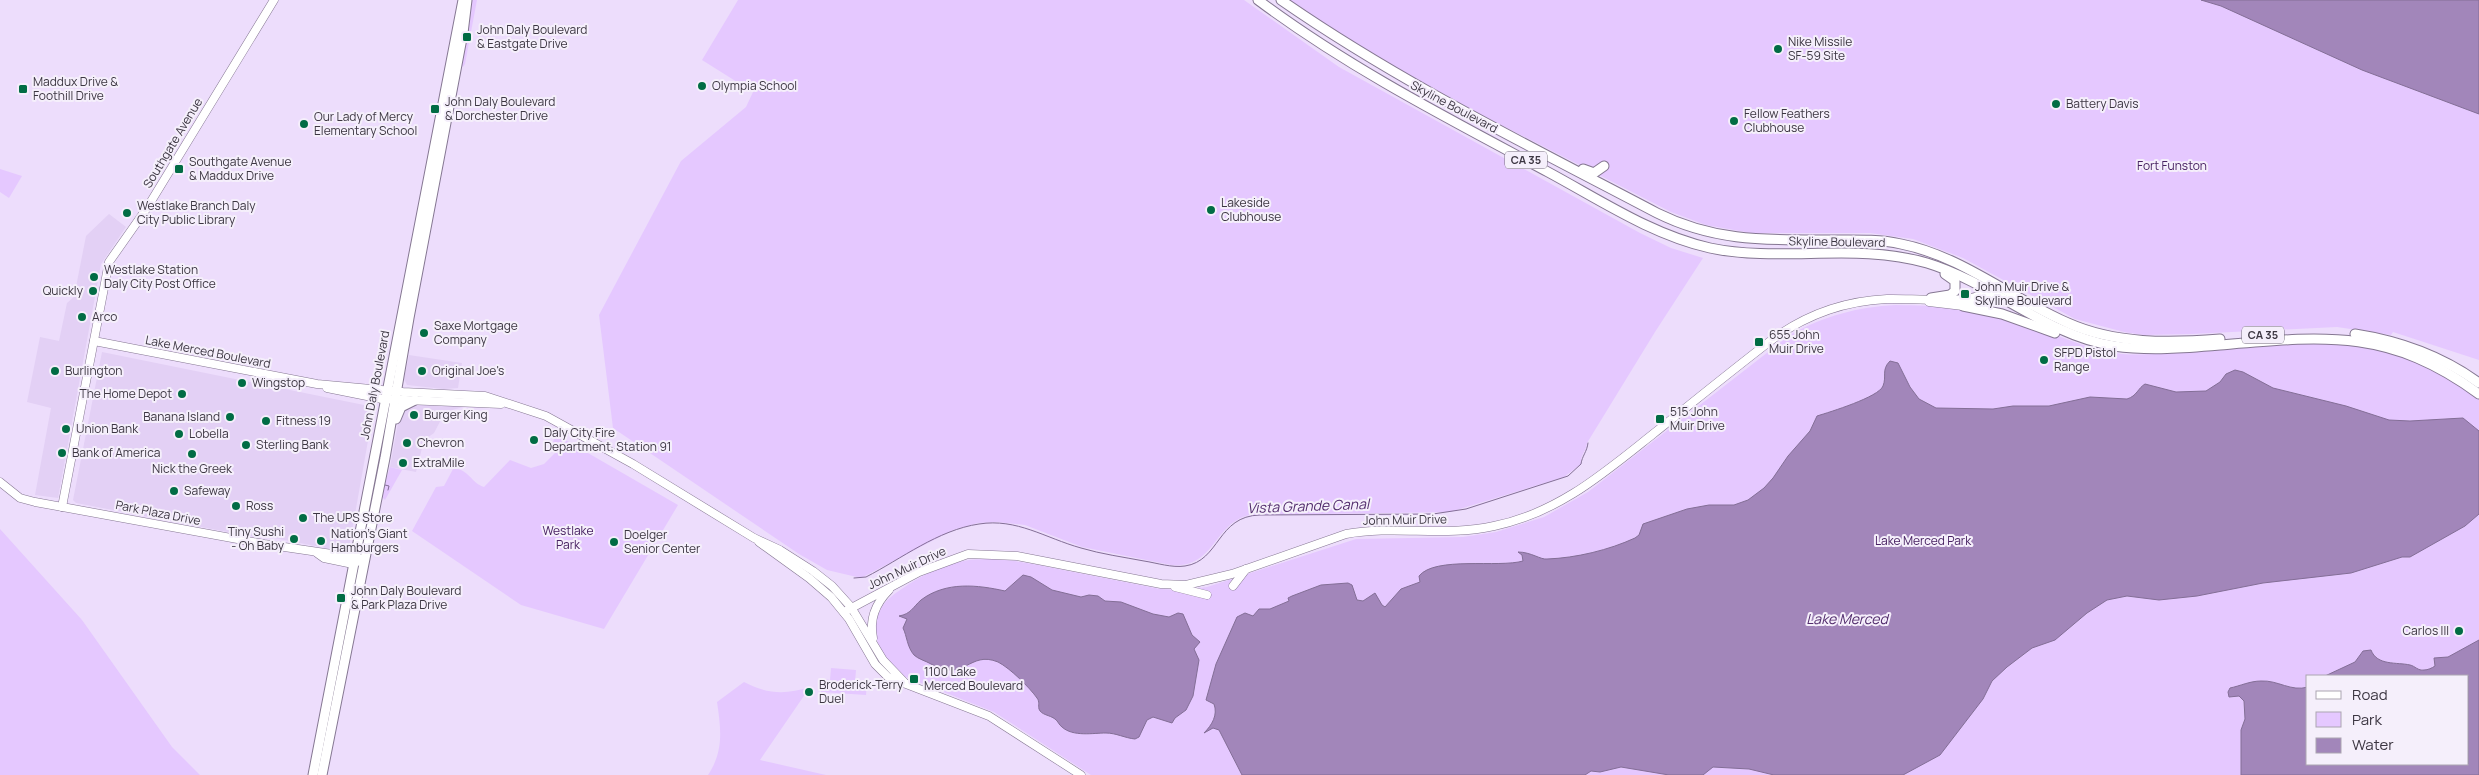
<svg xmlns="http://www.w3.org/2000/svg" width="2479" height="775" font-family="Manrope,sans-serif">
<style>
.built{fill:#e3d0f5}
.green{fill:#e5c8ff;fill-rule:evenodd}
.water{fill:#a286ba;stroke:#836e96}
.lines{fill:none;stroke-linecap:round;stroke-linejoin:round}
.stream{stroke:#836e96;stroke-width:1}
.secondary-casing{stroke:#857792;stroke-width:9}
.primary-casing{stroke:#857792;stroke-width:11}
.secondary{stroke:#fff;stroke-width:8}
.primary{stroke:#fff;stroke-width:9}
.poi-dot{fill:#016c44;stroke:#f5effb;stroke-width:2}
.labels{text-anchor:middle;stroke-width:4;stroke-linejoin:round;paint-order:stroke}
.shield{fill:#f5effb;stroke:#746e7a;stroke-width:1}
.shield-label{font-size:11px;font-weight:bold;fill:#3c3642}
.poi-label{font-size:12px;fill:#3c3642;stroke:#f5effb;text-anchor:start}
.street-label{font-size:12px;fill:#3c3642;stroke:#f5effb}
.park-label{font-size:12px;fill:#482262;stroke:#f5effb}
.water-label{font-size:14px;font-style:italic;fill:#512b6c;stroke:#f5effb}
</style>
<rect width="100%" height="100%" fill="#edddfc"/>
<!-- built -->
<g class="built">
<path d="M109,214L126,227L101,264L58,498L35,495L51,408L27,402L40,337L59,341L67,303L74,297L86,236Z"/>
<path d="M102,352L374,407L349,548L346,552L259,535L254,537L76,503L73,500Z"/>
<path d="M409,355L462,363L458,388L444,389L407,385L404,379Z"/>
<path d="M411,405L467,406L445,412L434,433L424,440L416,472L390,467L399,417L401,413Z"/>
</g>
<!-- green -->
<g class="green">
<path d="M471,0H477L465,64L463,67L460,64Z"/>
<path d="M738,0H1244L1339,67L1640,233L1671,248L1703,258L1655,332L1587,443C1586,452 1580,455 1581,464L1564,477L1450,512L1249,515C1213,524 1215,569 1171,565L1082,547L1025,525L997,522L978,523L953,530L861,578L827,570L799,554L613,428L599,315L681,161L746,107L753,92L702,60Z"/>
<path d="M1287,0H2201L2221,6L2362,70L2479,114V360L2396,333L2393,332L2391,335L2337,327L2191,334L2144,335L2124,332L2075,319L1963,258L1913,239L1870,233H1751L1706,225L1671,212L1476,112L1372,54Z"/>
<path d="M0,169L22,176L9,198L0,192Z"/>
<path d="M1896,305C1935,306 1977,306 2015,319C2051,331 2084,350 2122,354C2151,356 2180,352 2209,350C2250,346 2293,338 2333,342C2387,346 2436,367 2479,399V775H1091L994,712L901,675C884,662 870,638 878,615C884,599 896,593 909,584C926,573 948,563 969,560C1000,556 1033,564 1063,570C1095,576 1128,583 1160,589L1183,590L1207,587L1356,539L1463,537L1496,532L1544,517L1588,492L1790,335C1824,316 1857,307 1896,305ZM2308,676H2468V764H2308Z"/>
<path d="M555,434L678,505L604,629L521,605L412,531L436,487L444,486L453,469C467,467 472,484 484,487L510,460L531,468L544,464L555,453L553,443Z"/>
<path d="M390,467L402,470L385,500L381,496Z"/>
<path d="M0,529L82,620L172,747L200,775H0Z"/>
<path d="M831,668L856,670L855,682L867,683L866,695L821,692L822,679L830,680Z"/>
<path d="M744,682C767,694 785,695 810,687L760,760L826,775H708C724,751 721,729 717,702Z"/>
</g>
<!-- water -->
<g class="water">
<path d="M2201,0H2479V114L2362,70L2221,6Z"/>
<path d="M1890,361L1898,363L1910,387L1919,399L1936,408L1993,409L2013,406H2049L2090,397L2127,399C2137,396 2138,388 2145,384L2176,392L2206,391L2220,382L2226,374L2235,370L2243,372L2273,388L2346,406L2389,420L2410,421L2463,418L2479,431V514L2465,526L2410,557H2402L2351,573L2263,583L2197,596L2159,600L2127,596L2107,600L2087,613L2055,640L2032,648L2007,667L1992,681L1983,699L1940,755L1903,775H1774L1749,769L1713,767L1703,775H1669L1621,767L1600,772L1591,771L1585,775H1242L1219,730L1213,728L1204,733C1212,725 1218,715 1214,704L1206,700L1216,664L1237,617L1245,613L1253,616L1259,609H1270L1289,601L1288,598L1292,596L1321,585L1348,583L1352,585L1357,600L1363,601L1375,593L1382,605L1385,607L1401,589L1420,582L1419,576C1435,556 1499,568 1523,561L1522,555L1518,552C1531,552 1541,560 1547,559C1576,558 1609,550 1635,538L1639,535L1643,524L1687,509L1709,505H1734L1748,500L1764,488L1773,478L1788,456L1810,431L1817,416C1830,412 1879,397 1883,386C1887,376 1881,370 1890,361Z"/>
<path d="M1023,575L1031,577L1052,590L1081,597L1089,595L1098,596L1105,601L1121,602L1153,614L1169,617L1178,613L1183,614L1192,635L1200,642L1194,649L1199,660L1193,696L1186,710L1175,718L1172,723L1153,717L1147,720L1139,737L1135,739C1125,738 1116,733 1106,733C1093,733 1073,737 1062,727C1059,725 1058,721 1055,719C1050,715 1041,715 1039,709C1038,705 1040,702 1037,698C1030,688 1010,668 998,662C969,650 965,683 931,664C926,661 918,659 914,655C907,647 907,636 903,628L907,619L899,616C911,614 913,607 921,600C946,581 978,585 1005,591Z"/>
<path d="M2479,640V775H2241V730L2245,719L2244,701L2239,696L2229,697L2228,692L2230,688C2240,686 2250,681 2261,681C2278,680 2291,692 2308,687V764H2468V676H2325L2355,662L2363,651L2371,650C2377,666 2397,662 2410,665C2415,666 2418,671 2424,670C2428,670 2432,668 2435,666L2434,658L2448,657Z"/>
</g>
<g class="lines">
<!-- stream -->
<g class="stream">
<path d="M385,485L389,486L388,490"/>
<path d="M854,578L866,577C901,559 938,530 979,524C1017,518 1045,538 1081,548C1101,554 1123,557 1144,561C1157,563 1172,568 1185,566C1220,561 1217,516 1260,515L1433,514L1466,509L1568,476L1581,464C1582,456 1587,452 1588,443"/>
</g>
<!-- secondary casing -->
<g class="secondary-casing">
<g id="secondary">
<path d="M1929,302L1963,306L1987,301L1994,289"/>
<path d="M94,341L317,384L403,392L485,396L546,416L633,464L754,538L780,550L813,571L832,586L851,607L883,660L905,683"/>
<path d="M327,388L382,399L501,404"/>
<path d="M0,482L20,498L35,502L264,544L359,558"/>
<path d="M62,507L109,262L147,208L274,0"/>
<path d="M759,542L809,578L831,597L849,619L875,664L888,677L989,716L1081,775"/>
<path d="M317,553L324,558L353,564L357,562"/>
<path d="M1233,586L1246,569"/>
<path d="M1175,587L1207,595"/>
<path d="M844,612L919,572L968,554L1017,556L1161,584L1186,585L1232,574L1346,534C1395,525 1445,537 1494,526C1558,513 1604,473 1653,434C1692,403 1730,372 1769,342C1803,316 1844,301 1887,299C1907,298 1967,304 1982,294C1985,292 1988,289 1991,287"/>
<path d="M873,638C869,619 876,603 889,590"/>
</g>
</g>
<!-- primary casing -->
<g class="primary-casing">
<g id="primary">
<path d="M1258,0C1349,68 1449,119 1548,172C1600,200 1652,235 1710,248C1782,263 1856,242 1927,263C1993,283 2045,335 2114,346C2149,351 2185,348 2220,345C2324,336 2389,328 2479,394"/>
<path d="M1281,0C1399,82 1530,146 1657,213C1715,242 1767,240 1830,240C1854,240 1878,239 1901,244C1962,256 2012,299 2068,323C2115,344 2169,343 2220,339"/>
<path d="M1583,169L1594,173L1604,166"/>
<path d="M1931,298L1950,295L1955,291V281L1945,274"/>
<path d="M1963,306L2002,314L2055,333"/>
<path d="M2355,334C2400,341 2442,356 2479,383"/>
<path d="M396,419L401,407L415,400"/>
<path d="M313,775L463,0"/>
<path d="M322,775L385,458L409,318L463,33L467,0"/>
</g>
</g>
<!-- secondary -->
<use href="#secondary" class="secondary"/>
<!-- primary -->
<use href="#primary" class="primary"/>
</g>
<!-- markers -->
<g class="poi-dot">
<rect x="462" y="32" width="10" height="10" rx="2.5"/>
<circle cx="1778" cy="49" r="5"/>
<circle cx="702" cy="86" r="5"/>
<rect x="18" y="84" width="10" height="10" rx="2.5"/>
<circle cx="2056" cy="104" r="5"/>
<rect x="430" y="104" width="10" height="10" rx="2.5"/>
<circle cx="1734" cy="121" r="5"/>
<circle cx="304" cy="124" r="5"/>
<rect x="174" y="164" width="10" height="10" rx="2.5"/>
<circle cx="1211" cy="210" r="5"/>
<circle cx="127" cy="213" r="5"/>
<circle cx="94" cy="277" r="5"/>
<circle cx="93" cy="291" r="5"/>
<rect x="1960" y="289" width="10" height="10" rx="2.5"/>
<circle cx="82" cy="317" r="5"/>
<circle cx="424" cy="333" r="5"/>
<rect x="1754" y="337" width="10" height="10" rx="2.5"/>
<circle cx="2044" cy="360" r="5"/>
<circle cx="55" cy="371" r="5"/>
<circle cx="422" cy="371" r="5"/>
<circle cx="242" cy="383" r="5"/>
<circle cx="182" cy="394" r="5"/>
<circle cx="414" cy="415" r="5"/>
<circle cx="230" cy="417" r="5"/>
<rect x="1655" y="414" width="10" height="10" rx="2.5"/>
<circle cx="266" cy="421" r="5"/>
<circle cx="66" cy="429" r="5"/>
<circle cx="179" cy="434" r="5"/>
<circle cx="534" cy="440" r="5"/>
<circle cx="407" cy="443" r="5"/>
<circle cx="246" cy="445" r="5"/>
<circle cx="62" cy="453" r="5"/>
<circle cx="192" cy="454" r="5"/>
<circle cx="403" cy="463" r="5"/>
<circle cx="174" cy="491" r="5"/>
<circle cx="236" cy="506" r="5"/>
<circle cx="303" cy="518" r="5"/>
<circle cx="294" cy="539" r="5"/>
<circle cx="321" cy="541" r="5"/>
<circle cx="614" cy="542" r="5"/>
<rect x="336" y="593" width="10" height="10" rx="2.5"/>
<circle cx="2459" cy="631" r="5"/>
<rect x="909" y="674" width="10" height="10" rx="2.5"/>
<circle cx="809" cy="692" r="5"/>
</g>
<g class="labels">
<!-- shield labels -->
<g class="shield">
<rect x="1505" y="151.5" width="42" height="17" rx="4"/>
<rect x="2242" y="326.5" width="42" height="17" rx="4"/>
</g>
<g class="shield-label">
<text x="1526" y="164">CA 35</text>
<text x="2263" y="339">CA 35</text>
</g>
<!-- poi labels -->
<g class="poi-label">
<text x="477" y="34">John Daly Boulevard<tspan x="477" dy="14">&amp; Eastgate Drive</tspan></text>
<text x="1788" y="46">Nike Missile<tspan x="1788" dy="14">SF-59 Site</tspan></text>
<text x="33" y="86">Maddux Drive &amp;<tspan x="33" dy="14">Foothill Drive</tspan></text>
<text x="712" y="90">Olympia School</text>
<text x="445" y="106">John Daly Boulevard<tspan x="445" dy="14">&amp; Dorchester Drive</tspan></text>
<text x="2066" y="108">Battery Davis</text>
<text x="1744" y="118">Fellow Feathers<tspan x="1744" dy="14">Clubhouse</tspan></text>
<text x="314" y="121">Our Lady of Mercy<tspan x="314" dy="14">Elementary School</tspan></text>
<text x="189" y="166">Southgate Avenue<tspan x="189" dy="14">&amp; Maddux Drive</tspan></text>
<text x="1221" y="207">Lakeside<tspan x="1221" dy="14">Clubhouse</tspan></text>
<text x="137" y="210">Westlake Branch Daly<tspan x="137" dy="14">City Public Library</tspan></text>
<text x="104" y="274">Westlake Station<tspan x="104" dy="14">Daly City Post Office</tspan></text>
<text x="1975" y="291">John Muir Drive &amp;<tspan x="1975" dy="14">Skyline Boulevard</tspan></text>
<text x="83" y="295" text-anchor="end">Quickly</text>
<text x="92" y="321">Arco</text>
<text x="434" y="330">Saxe Mortgage<tspan x="434" dy="14">Company</tspan></text>
<text x="1769" y="339">655 John<tspan x="1769" dy="14">Muir Drive</tspan></text>
<text x="2054" y="357">SFPD Pistol<tspan x="2054" dy="14">Range</tspan></text>
<text x="65" y="375">Burlington</text>
<text x="432" y="375">Original Joe's</text>
<text x="252" y="387">Wingstop</text>
<text x="172" y="398" text-anchor="end">The Home Depot</text>
<text x="1670" y="416">515 John<tspan x="1670" dy="14">Muir Drive</tspan></text>
<text x="424" y="419">Burger King</text>
<text x="220" y="421" text-anchor="end">Banana Island</text>
<text x="276" y="425">Fitness 19</text>
<text x="76" y="433">Union Bank</text>
<text x="544" y="437">Daly City Fire<tspan x="544" dy="14">Department, Station 91</tspan></text>
<text x="189" y="438">Lobella</text>
<text x="417" y="447">Chevron</text>
<text x="256" y="449">Sterling Bank</text>
<text x="72" y="457">Bank of America</text>
<text x="413" y="467">ExtraMile</text>
<text x="192" y="473" text-anchor="middle">Nick the Greek</text>
<text x="184" y="495">Safeway</text>
<text x="246" y="510">Ross</text>
<text x="313" y="522">The UPS Store</text>
<text x="284" y="536" text-anchor="end">Tiny Sushi<tspan x="284" dy="14">- Oh Baby</tspan></text>
<text x="331" y="538">Nation's Giant<tspan x="331" dy="14">Hamburgers</tspan></text>
<text x="624" y="539">Doelger<tspan x="624" dy="14">Senior Center</tspan></text>
<text x="351" y="595">John Daly Boulevard<tspan x="351" dy="14">&amp; Park Plaza Drive</tspan></text>
<text x="2449" y="635" text-anchor="end">Carlos III</text>
<text x="924" y="676">1100 Lake<tspan x="924" dy="14">Merced Boulevard</tspan></text>
<text x="819" y="689">Broderick-Terry<tspan x="819" dy="14">Duel</tspan></text>
</g>
<!-- street labels -->
<g class="street-label">
<text transform="translate(1454 107) rotate(28)" y="4">Skyline Boulevard</text>
<text transform="translate(173 143) rotate(-59)" y="4">Southgate Avenue</text>
<text transform="translate(1837 242) rotate(1)" y="4">Skyline Boulevard</text>
<text transform="translate(208 352) rotate(11)" y="4">Lake Merced Boulevard</text>
<text transform="translate(375 385) rotate(-79)" y="4">John Daly Boulevard</text>
<text transform="translate(158 513) rotate(11)" y="4">Park Plaza Drive</text>
<text transform="translate(1405 520) rotate(-1)" y="4">John Muir Drive</text>
<text transform="translate(907 568) rotate(-25)" y="4">John Muir Drive</text>
</g>
<!-- park labels -->
<g class="park-label">
<text x="2172" y="170">Fort Funston</text>
<text x="568" y="535">Westlake<tspan x="568" dy="14">Park</tspan></text>
<text x="1923" y="545">Lake Merced Park</text>
</g>
<!-- water labels -->
<g class="water-label">
<text transform="translate(1308 506) rotate(-2)" y="5">Vista Grande Canal</text>
<text x="1847" y="624">Lake Merced</text>
</g>
</g>
<!-- legend -->
<rect x="2306" y="675" width="162" height="90" fill="#f5effb" stroke="#aba5b1"/>
<rect x="2316" y="691" width="25" height="8" fill="#ffffff" stroke="#aba5b1"/>
<text x="2352" y="700" font-size="15" fill="#3c3642">Road</text>
<rect x="2316" y="712" width="25" height="15" fill="#e5c8ff" stroke="#aba5b1"/>
<text x="2352" y="725" font-size="15" fill="#3c3642">Park</text>
<rect x="2316" y="738" width="25" height="15" fill="#a286ba" stroke="#aba5b1"/>
<text x="2352" y="750" font-size="15" fill="#3c3642">Water</text>
</svg>
